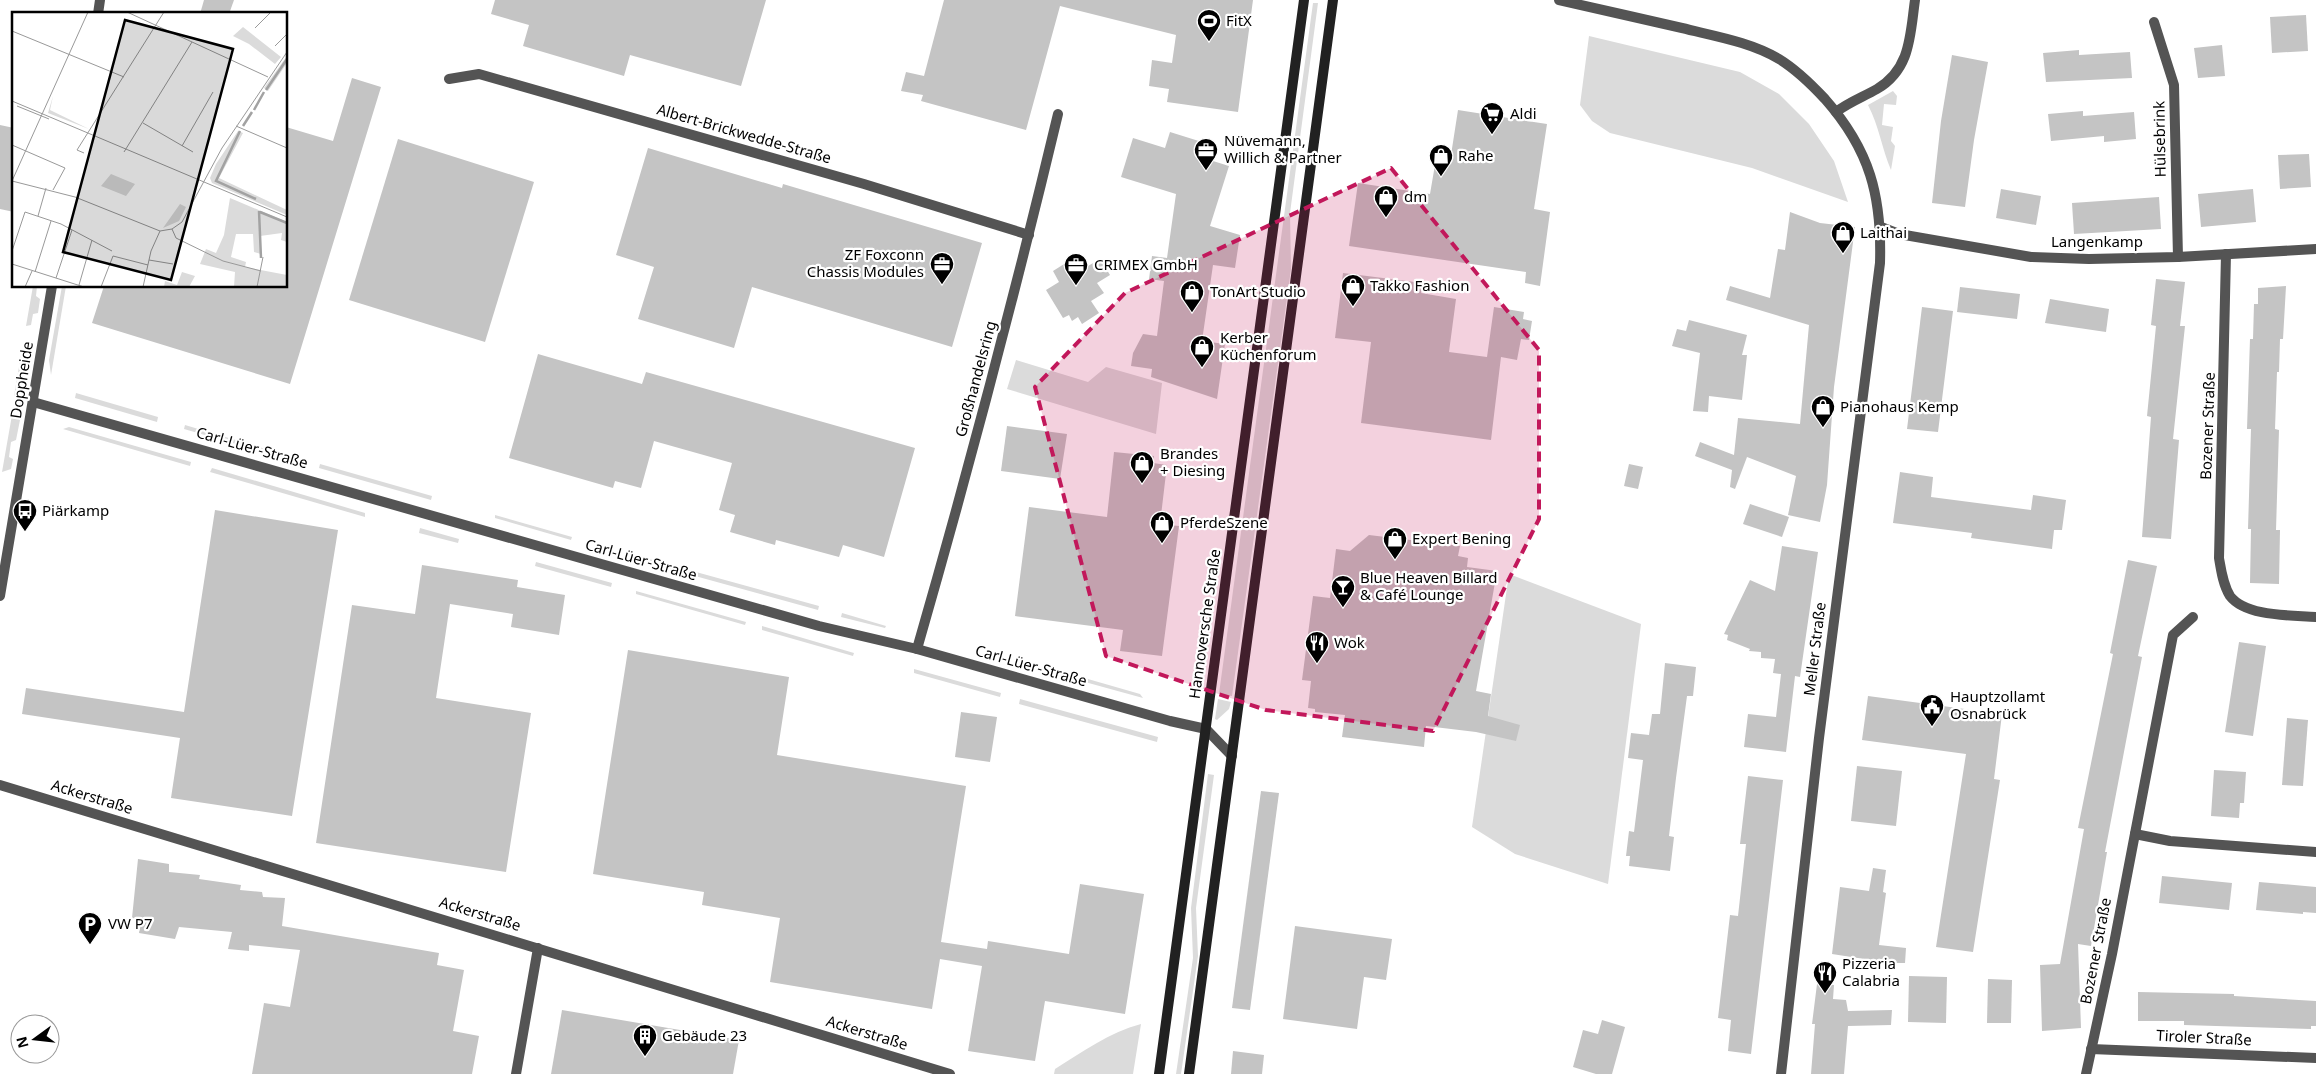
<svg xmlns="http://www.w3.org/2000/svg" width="2316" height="1074" font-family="'Noto Sans',sans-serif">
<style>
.green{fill:#dbdbdb}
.building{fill:#c4c4c4}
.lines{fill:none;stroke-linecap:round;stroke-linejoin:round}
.street{stroke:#545454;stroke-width:10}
.secondary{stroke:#212121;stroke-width:10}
.marked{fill:#c2185b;fill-opacity:0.2;stroke:#c2185b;stroke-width:4;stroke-dasharray:10 6;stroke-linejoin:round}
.labels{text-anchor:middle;stroke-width:4.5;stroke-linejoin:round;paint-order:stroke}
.poi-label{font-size:15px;fill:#000;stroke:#fff;text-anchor:start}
.street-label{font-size:15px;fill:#000;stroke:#fff}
.inset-river{fill:none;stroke:#a2a2a2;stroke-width:2.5}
.inset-road{fill:none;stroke:#999;stroke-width:1}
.view{fill:#000;fill-opacity:0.15;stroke:#000;stroke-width:2.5}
.inset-edge{fill:none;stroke:#000;stroke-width:2.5}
</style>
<rect width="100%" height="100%" fill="#fff"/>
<!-- green -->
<g class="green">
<path d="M1313,3H1318L1290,213L1291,269L1232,696L1219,694Z"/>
<path d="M1589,36L1740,72L1779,94L1809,124L1834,161L1848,202L1752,168L1610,133L1592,121L1580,105Z"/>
<path d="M1893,91L1897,96L1896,105L1884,104L1882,125L1893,127L1891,141L1895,146L1891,170C1882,149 1879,126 1868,105Z"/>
<path d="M33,286H37L36,296L40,299L38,313L33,314L31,325L26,326Z"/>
<path d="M62,286H66L51,375L49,360Z"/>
<path d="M21,355L25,358L21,380L26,382L24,394L14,396Z"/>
<path d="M1016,360L1088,382L1106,367L1162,383L1156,434L1007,389Z"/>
<path d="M76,393L158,417L157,422L75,398Z"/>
<path d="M12,415L20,420L16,440L11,442L9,457L13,459L11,469L2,472Z"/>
<path d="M185,425L296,458L295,461L184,429Z"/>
<path d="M69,427L191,462L190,466L63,429Z"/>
<path d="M320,464L432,496L431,500L319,468Z"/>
<path d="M212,468L365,513V517L210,472Z"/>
<path d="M495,515L572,537L571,540L495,518Z"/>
<path d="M420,528L459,539L458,543L419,533Z"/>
<path d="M638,556L819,606L818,610L637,560Z"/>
<path d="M536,562L612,583L611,587L535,566Z"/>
<path d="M1509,574L1641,624L1608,884L1515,854L1472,827Z"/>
<path d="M636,591L746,622L745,625L636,594Z"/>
<path d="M842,613L886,626L885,628L841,617Z"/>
<path d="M762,626L854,653L853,656L762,630Z"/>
<path d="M914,669L1001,693L1000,697L914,673Z"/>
<path d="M1074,675L1140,694L1143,698L1074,679Z"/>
<path d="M1020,699L1158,737L1157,742L1019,704Z"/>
<path d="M1218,699L1231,702L1229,709L1217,720L1215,719Z"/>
<path d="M1208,774L1214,775L1196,908L1198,956L1181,1074H1176L1193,958L1191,908Z"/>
<path d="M1141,1024L1133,1074H1054L1055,1069C1082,1052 1110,1032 1141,1024Z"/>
</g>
<!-- building -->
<g class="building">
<path d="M204,0H234L229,14H200Z"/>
<path d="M495,0H766L741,86L630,55L624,76L523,46L529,25L491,14Z"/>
<path d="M944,0H1253L1238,112L1167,102L1169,89L1149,86L1152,60L1172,63L1176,35L1060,6L1026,130L921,101L923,95L901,91L906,72L924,76Z"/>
<path d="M2306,15L2308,51L2272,53L2270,17Z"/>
<path d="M2222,45L2225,76L2198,78L2194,48Z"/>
<path d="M2079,50V55L2130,52L2132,78L2046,82L2043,53Z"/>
<path d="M1952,55L1988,62L1974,140L1965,207L1932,203L1941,121Z"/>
<path d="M352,78L381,87L290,384L92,323L104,286H286V127L333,141Z"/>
<path d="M1458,110L1547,124L1534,209L1550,212L1540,286L1525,283L1526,272L1349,246L1358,183L1430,194L1437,153L1451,155Z"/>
<path d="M2083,111V116L2134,112L2136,139L2104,142V136L2051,141L2048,114Z"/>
<path d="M0,125L14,128V212L0,209Z"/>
<path d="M1170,132L1202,142L1197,156L1229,166L1210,226L1240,235L1235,268L1213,265L1202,341L1225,344L1217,399L1151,377L1152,369L1131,366L1133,353L1143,334L1157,336L1164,281L1149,279L1152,256L1167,258L1176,194L1121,177L1133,138L1165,148Z"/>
<path d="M398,139L534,182L485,342L349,300Z"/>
<path d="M648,148L782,188L783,184L982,243L952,347L752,287L734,348L638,319L654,267L616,255Z"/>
<path d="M2309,154L2311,187L2280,189L2278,155Z"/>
<path d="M2001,189L2041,196L2036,225L1996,218Z"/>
<path d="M2253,189L2256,222L2201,227L2198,194Z"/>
<path d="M2159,197L2161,229L2074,234L2072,203Z"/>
<path d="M1790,212L1820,223L1855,227L1834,387L1827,485L1820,522L1788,515L1796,476L1747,457L1735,489L1730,487L1732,470L1695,456L1700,442L1734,455L1738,418L1800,424L1809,325L1726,300L1730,286L1770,298L1778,249L1785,250Z"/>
<path d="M1080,254L1088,266L1100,259L1110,275L1097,283L1104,293L1091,301L1099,313L1082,324L1078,317L1072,321L1069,315L1063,318L1046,290L1059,282L1053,271Z"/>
<path d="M1343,273L1423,283L1421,293L1456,299L1449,352L1487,357L1494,307L1524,312L1523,319L1532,321L1529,340L1521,339L1517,360L1501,357L1491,440L1361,423L1371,342L1335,338Z"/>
<path d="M2156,279L2185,282L2180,326H2185L2173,439L2179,440L2171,539L2142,537L2151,417L2147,416L2156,326L2151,325Z"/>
<path d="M2286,286L2283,339H2280L2279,372H2277L2275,429L2279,430L2276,530H2280L2279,584L2250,583L2251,529H2248L2251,429H2247L2250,339H2253L2254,304H2258V288Z"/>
<path d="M1960,287L2020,294L2017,319L1957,312Z"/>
<path d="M2050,299L2109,309L2106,332L2045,323Z"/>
<path d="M1922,307L1953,311L1938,432L1907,429Z"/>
<path d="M1689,320L1747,335L1742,355H1747L1742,400L1709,396L1708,412L1693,411L1700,353L1672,346L1677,329L1686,331Z"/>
<path d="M538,354L642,384L646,372L915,448L884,557L843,545L839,557L776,540L775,545L730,532L735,515L719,510L732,463L654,441L641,488L615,481L613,488L509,458Z"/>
<path d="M1007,426L1067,434L1060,479L1001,471Z"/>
<path d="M1114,452L1154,456L1153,463L1167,465L1160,524L1179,526L1162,656L1120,651L1123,630L1015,616L1029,507L1107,517Z"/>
<path d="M1629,464L1643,467L1638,489L1624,486Z"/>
<path d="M1900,472L1933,477L1931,497L2031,510L2033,495L2066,500L2062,530H2054L2052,549L1971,538L1972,533L1893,523Z"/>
<path d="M1750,504L1789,517L1782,537L1743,524Z"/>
<path d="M215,510L338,530L292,816L171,798L180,738L22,714L26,688L184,712Z"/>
<path d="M1369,535L1460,546L1458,556L1468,558L1467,567L1497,571L1476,691L1491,694L1488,716L1520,725L1516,741L1476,732L1426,726L1424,747L1342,737L1345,715L1315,712V709L1308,708L1311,681L1302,680L1313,596L1330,598L1336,549L1350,551Z"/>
<path d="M1782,546L1818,552L1800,677L1795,676L1786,752L1744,747L1748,714L1776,717L1781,674L1773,673L1775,659L1761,658V652L1749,651L1750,649L1727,640L1728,635L1724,634L1750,580L1775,591Z"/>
<path d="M2128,560L2157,566L2138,656L2142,657L2105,852H2107L2091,946L2078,944L2081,1028L2042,1031L2040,965L2060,964L2084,829L2078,828L2113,654L2110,653Z"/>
<path d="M422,565L518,580L517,587L565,595L559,635L511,627L513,614L450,604L436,698L531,713L506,872L316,843L352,605L415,614Z"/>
<path d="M2239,642L2266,646L2253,736L2225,732Z"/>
<path d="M628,650L789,677L777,755L966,786L941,942L987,949L988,941L1069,954L1080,884L1144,894L1125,1014L1045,1001L1035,1061L968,1051L982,966L940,959L932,1009L770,982L780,918L702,905L704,892L593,874Z"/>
<path d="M1665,663L1696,667L1693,696H1687L1676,778L1669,836L1674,837L1670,871L1629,866L1630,856H1626L1629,831L1634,832L1643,760L1628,758L1631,733L1649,735L1652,714H1660Z"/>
<path d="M1868,696L2002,714L1994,779L2000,780L1973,952L1936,947L1966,754L1862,740Z"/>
<path d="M961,712L997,717L990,762L955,757Z"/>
<path d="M2287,718L2308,720L2303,786L2282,785Z"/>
<path d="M1857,766L1902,771L1896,826L1851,821Z"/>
<path d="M2214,770L2246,772L2244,803H2240L2239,818L2211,816Z"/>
<path d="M1748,776L1783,780L1751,1054L1728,1051L1731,1020L1718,1018L1730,915L1738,916L1746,844H1740Z"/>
<path d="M1261,791L1279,793L1250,1010L1232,1008Z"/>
<path d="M138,859L169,864V872L200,875L199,879L241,885L240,890L262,892L263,897L285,898L282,926L439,953L437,965L464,970L453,1031L479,1036L472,1074H252L264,1003L290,1007L300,950L249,945V951L228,949L232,932L179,927L175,939L139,933L141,919L132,918Z"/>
<path d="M1873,868L1886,870L1883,892L1886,893L1879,945L1906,948L1905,963H1890L1832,954L1840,887L1869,891Z"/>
<path d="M2162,876L2232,883L2229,910L2159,903Z"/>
<path d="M2259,882L2316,887V913L2303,912V914L2256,910Z"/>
<path d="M1295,926L1392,939L1386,980L1364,977L1357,1029L1283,1019Z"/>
<path d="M1909,976L1947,977L1946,1023L1908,1022Z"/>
<path d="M1988,979L2012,980L2011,1023H1987Z"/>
<path d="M1817,984L1834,985L1833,999L1846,1000L1848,1011L1892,1010L1891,1025L1848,1026L1844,1074H1811L1815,1024H1812Z"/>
<path d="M2138,992L2234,994V996L2316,1001V1026H2311V1029L2184,1025V1021H2138Z"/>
<path d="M562,1010L739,1040L733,1074H551Z"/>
<path d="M1602,1020L1625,1027L1612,1074H1596L1573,1067L1583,1030L1598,1034Z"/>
<path d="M1233,1051L1264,1055L1262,1074H1231Z"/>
</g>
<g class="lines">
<!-- street -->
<g class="street">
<path d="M1559,0C1600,9 1641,19 1682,28C1714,36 1751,42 1779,59C1797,70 1811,84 1825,99C1870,150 1882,196 1880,263L1819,738L1781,1074"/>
<path d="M98,14L100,0"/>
<path d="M2154,22L2174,85L2178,257"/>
<path d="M449,79L479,74L864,184L1029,235"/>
<path d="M1836,112C1849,102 1863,97 1877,89C1911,69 1910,35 1915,0"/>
<path d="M1881,227L1899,234L2031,257L2089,259L2178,257L2316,249"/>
<path d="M2226,254L2219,558C2221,570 2223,585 2230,596C2246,617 2292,615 2316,617"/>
<path d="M33,402L819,626L917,649L1170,721L1206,729L1232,756"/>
<path d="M0,596L52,286"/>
<path d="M917,649C968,472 1015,294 1058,114"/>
<path d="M0,785L950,1074"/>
<path d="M2135,834L2170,841L2316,852"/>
<path d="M2091,1049L2316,1058"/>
<path d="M516,1074L538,948"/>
<path d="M2086,1074L2112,954L2173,635L2193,617"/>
</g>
<!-- secondary -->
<g class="secondary">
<path d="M1159,1074L1304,0"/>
<path d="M1189,1074L1333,0"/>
</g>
</g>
<!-- marked area -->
<path class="marked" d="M1391,168L1539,350V519L1433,731L1266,710L1106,656L1035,387L1125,293Z"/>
<!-- icons -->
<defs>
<g id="stadium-pin" transform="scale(1.25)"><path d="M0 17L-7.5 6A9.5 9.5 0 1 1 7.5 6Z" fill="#000" stroke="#fff"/><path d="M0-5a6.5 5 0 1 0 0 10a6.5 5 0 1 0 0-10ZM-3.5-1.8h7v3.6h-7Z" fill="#fff"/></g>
<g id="supermarket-pin" transform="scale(1.25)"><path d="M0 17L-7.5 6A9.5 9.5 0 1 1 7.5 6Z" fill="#000" stroke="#fff"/><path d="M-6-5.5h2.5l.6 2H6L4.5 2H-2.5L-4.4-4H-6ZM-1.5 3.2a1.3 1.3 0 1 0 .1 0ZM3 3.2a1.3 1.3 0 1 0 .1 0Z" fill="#fff"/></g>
<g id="office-pin" transform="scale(1.25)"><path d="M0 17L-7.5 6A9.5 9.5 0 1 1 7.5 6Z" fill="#000" stroke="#fff"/><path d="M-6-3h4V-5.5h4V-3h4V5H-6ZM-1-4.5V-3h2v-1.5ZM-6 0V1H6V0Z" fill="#fff"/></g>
<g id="shop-pin" transform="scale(1.25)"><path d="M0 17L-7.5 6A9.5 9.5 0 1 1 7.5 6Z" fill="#000" stroke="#fff"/><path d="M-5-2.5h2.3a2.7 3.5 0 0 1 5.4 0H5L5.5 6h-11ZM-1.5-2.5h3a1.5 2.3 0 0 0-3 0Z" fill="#fff"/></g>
<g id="bus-pin" transform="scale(1.25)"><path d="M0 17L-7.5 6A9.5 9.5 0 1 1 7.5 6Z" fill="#000" stroke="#fff"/><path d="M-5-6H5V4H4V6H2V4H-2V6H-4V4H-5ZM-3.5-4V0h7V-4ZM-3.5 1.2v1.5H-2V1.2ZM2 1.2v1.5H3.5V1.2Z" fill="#fff"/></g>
<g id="bar-pin" transform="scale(1.25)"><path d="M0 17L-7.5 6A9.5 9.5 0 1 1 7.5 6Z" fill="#000" stroke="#fff"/><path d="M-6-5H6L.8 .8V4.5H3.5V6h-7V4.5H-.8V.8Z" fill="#fff"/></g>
<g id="restaurant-pin" transform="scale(1.25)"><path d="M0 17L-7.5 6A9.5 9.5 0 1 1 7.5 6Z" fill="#000" stroke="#fff"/><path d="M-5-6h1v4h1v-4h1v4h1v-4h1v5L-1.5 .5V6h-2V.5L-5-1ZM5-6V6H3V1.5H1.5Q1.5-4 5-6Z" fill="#fff"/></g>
<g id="civic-pin" transform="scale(1.25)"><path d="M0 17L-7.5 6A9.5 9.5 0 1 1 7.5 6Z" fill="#000" stroke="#fff"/><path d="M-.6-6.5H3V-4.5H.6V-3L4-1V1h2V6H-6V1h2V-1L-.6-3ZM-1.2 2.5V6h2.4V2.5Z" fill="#fff"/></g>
<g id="parking-pin" transform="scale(1.25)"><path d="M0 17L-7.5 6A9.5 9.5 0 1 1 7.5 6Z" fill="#000" stroke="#fff"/><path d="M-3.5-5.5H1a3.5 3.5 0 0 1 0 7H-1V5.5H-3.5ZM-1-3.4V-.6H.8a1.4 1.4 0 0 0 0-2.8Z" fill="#fff"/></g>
<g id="building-pin" transform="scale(1.25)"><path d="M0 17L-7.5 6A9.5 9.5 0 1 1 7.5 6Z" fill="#000" stroke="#fff"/><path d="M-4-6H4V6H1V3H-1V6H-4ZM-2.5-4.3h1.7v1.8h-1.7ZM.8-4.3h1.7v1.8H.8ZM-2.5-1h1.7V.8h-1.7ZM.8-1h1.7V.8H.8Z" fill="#fff"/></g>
</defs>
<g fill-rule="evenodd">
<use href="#stadium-pin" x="1209" y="21"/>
<use href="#supermarket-pin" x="1492" y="114"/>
<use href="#office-pin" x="1206" y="150"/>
<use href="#shop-pin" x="1441" y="156"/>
<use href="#shop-pin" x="1386" y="197"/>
<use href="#shop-pin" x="1843" y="233"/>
<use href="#office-pin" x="942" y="264"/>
<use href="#office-pin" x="1076" y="265"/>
<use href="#shop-pin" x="1353" y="286"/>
<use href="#shop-pin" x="1192" y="292"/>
<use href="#shop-pin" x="1202" y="347"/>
<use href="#shop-pin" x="1823" y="407"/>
<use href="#shop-pin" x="1142" y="463"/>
<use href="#bus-pin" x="25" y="511"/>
<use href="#shop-pin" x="1162" y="523"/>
<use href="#shop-pin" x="1395" y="539"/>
<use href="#bar-pin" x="1343" y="587"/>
<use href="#restaurant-pin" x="1317" y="643"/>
<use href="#civic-pin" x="1932" y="706"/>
<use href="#parking-pin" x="90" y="924"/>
<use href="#restaurant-pin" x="1825" y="973"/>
<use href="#building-pin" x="645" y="1036"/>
</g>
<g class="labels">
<!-- poi labels -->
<g class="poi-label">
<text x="1226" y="26">FitX</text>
<text x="1510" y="119">Aldi</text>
<text x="1224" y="146">Nüvemann,<tspan x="1224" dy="17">Willich &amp; Partner</tspan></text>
<text x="1458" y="161">Rahe</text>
<text x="1404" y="202">dm</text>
<text x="1860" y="238">Laithai</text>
<text x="924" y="260" text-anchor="end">ZF Foxconn<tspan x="924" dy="17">Chassis Modules</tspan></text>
<text x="1094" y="270">CRIMEX GmbH</text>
<text x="1370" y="291">Takko Fashion</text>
<text x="1210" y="297">TonArt Studio</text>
<text x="1220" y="343">Kerber<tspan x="1220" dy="17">Küchenforum</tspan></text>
<text x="1840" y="412">Pianohaus Kemp</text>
<text x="1160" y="459">Brandes<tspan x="1160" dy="17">+ Diesing</tspan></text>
<text x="42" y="516">Piärkamp</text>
<text x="1180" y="528">PferdeSzene</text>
<text x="1412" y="544">Expert Bening</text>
<text x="1360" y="583">Blue Heaven Billard<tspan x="1360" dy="17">&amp; Café Lounge</tspan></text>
<text x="1334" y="648">Wok</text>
<text x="1950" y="702">Hauptzollamt<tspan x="1950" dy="17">Osnabrück</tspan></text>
<text x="108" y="929">VW P7</text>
<text x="1842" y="969">Pizzeria<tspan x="1842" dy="17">Calabria</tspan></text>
<text x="662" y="1041">Gebäude 23</text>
</g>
<!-- street labels -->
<g class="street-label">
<text transform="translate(744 134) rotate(16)" y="5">Albert-Brickwedde-Straße</text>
<text transform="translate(2160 139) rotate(-91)" y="5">Hülsebrink</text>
<text x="2097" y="247">Langenkamp</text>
<text transform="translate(976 379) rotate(-75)" y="5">Großhandelsring</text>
<text transform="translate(22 380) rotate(-81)" y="5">Doppheide</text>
<text transform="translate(2208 426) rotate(-88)" y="5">Bozener Straße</text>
<text transform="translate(252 448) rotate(16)" y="5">Carl-Lüer-Straße</text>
<text transform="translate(641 560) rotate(16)" y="5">Carl-Lüer-Straße</text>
<text transform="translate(1205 624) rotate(-82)" y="5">Hannoversche Straße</text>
<text transform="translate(1815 649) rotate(-83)" y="5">Meller Straße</text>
<text transform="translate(1031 666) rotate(16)" y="5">Carl-Lüer-Straße</text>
<text transform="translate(92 797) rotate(17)" y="5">Ackerstraße</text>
<text transform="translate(480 914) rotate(17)" y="5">Ackerstraße</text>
<text transform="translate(2096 951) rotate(-79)" y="5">Bozener Straße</text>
<text transform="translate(867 1033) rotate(17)" y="5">Ackerstraße</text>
<text transform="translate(2204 1038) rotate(3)" y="5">Tiroler Straße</text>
</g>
</g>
<!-- overview -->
<g transform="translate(12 12)">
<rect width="275" height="275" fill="#fff"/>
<path d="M231,15L269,45L263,52L237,32L221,24ZM275,44V51L256,79L252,76ZM41,84L38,98L77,117L36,101ZM226,119L231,121L207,166L275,198V203L200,171L198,166L204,152ZM99,162L123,172L114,184L89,174ZM218,186L275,210V230L269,228L270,221L248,224L249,242L242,240L241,222H224L219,245L234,250L233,255L275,263V275H222L223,260L188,252L194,237L204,241L212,223ZM168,192L174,195L167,209L151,216ZM170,260L183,264L177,275H152L153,269L165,273Z" fill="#dbdbdb"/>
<path class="inset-river" d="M254,78L275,47M242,98L252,80M231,114L240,100M228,119L204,169L244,187M247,199L249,246M248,200L275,211"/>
<path class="inset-road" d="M115,0L256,65M243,16L259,0M0,19L112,65M263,34L275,22M0,89L275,205M5,94L37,107M131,111L181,140M224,114L275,136M0,133L53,156L41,178M170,134L201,80M112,140L180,30M72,141L65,138L152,0M0,169L63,185L148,219L160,217L170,210L210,136L275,40M0,169L76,0M26,204L34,176M160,217L164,226L211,249L249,259M0,239L13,200L49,212L100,239M137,248L161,252M0,252L72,275M23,260L39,209M44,266L60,218M67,273L80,228M13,275L20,259M89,275L101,244L136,253M131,275L139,239L148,219M245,275L251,245"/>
<path class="view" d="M113,8L221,37L159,268L51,240Z"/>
<rect width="275" height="275" class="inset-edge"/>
</g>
<!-- north arrow -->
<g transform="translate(35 1039) rotate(255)"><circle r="24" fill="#ffffff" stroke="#999999"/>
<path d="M0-4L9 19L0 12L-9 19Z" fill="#000000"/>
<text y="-8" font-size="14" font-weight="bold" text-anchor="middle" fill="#000000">N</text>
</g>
</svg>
